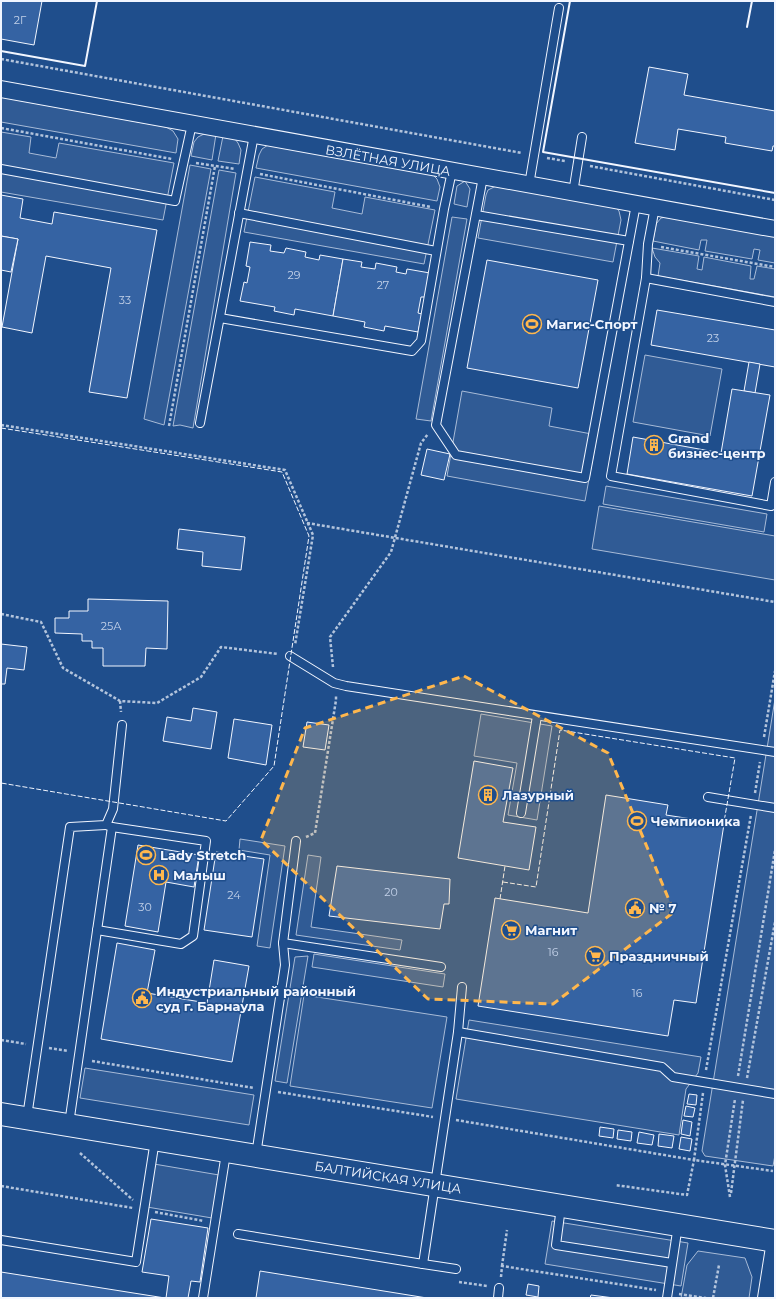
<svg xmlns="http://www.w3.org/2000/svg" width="776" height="1299" font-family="Montserrat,sans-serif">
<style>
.built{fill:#305b95;stroke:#a8bbd7}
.building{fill:#3563a3;stroke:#f2f6ff}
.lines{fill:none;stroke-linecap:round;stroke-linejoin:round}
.service-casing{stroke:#f2f6ff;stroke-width:10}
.minor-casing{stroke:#f2f6ff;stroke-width:18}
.secondary-casing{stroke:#f2f6ff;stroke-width:24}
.path{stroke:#b3c4dc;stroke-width:2.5;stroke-dasharray:3 2;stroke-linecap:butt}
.service{stroke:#1f4e8c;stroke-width:8}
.minor{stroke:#1f4e8c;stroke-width:16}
.secondary{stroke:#1f4e8c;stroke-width:22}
.fence{stroke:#f2f6ff;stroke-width:1;stroke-dasharray:5 2;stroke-linecap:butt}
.wall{stroke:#f2f6ff;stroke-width:2}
.marked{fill:#ffb74d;fill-opacity:0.2;stroke:#ffb74d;stroke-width:3;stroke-dasharray:8 5;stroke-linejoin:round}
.labels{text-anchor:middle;stroke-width:3;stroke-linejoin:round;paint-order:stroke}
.number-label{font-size:11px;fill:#c3d1e8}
.street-label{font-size:13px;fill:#f2f6ff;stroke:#1f4e8c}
.poi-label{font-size:13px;font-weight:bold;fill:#f2f6ff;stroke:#1f4e8c;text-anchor:start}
</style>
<rect width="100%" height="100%" fill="#1f4e8c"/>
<!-- built -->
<g class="built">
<path d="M1,97L166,127L173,131L178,139L176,153L1,122Z"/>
<path d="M1,132L31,137L29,153L56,158L59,143L174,163L163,220L1,192Z"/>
<path d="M208,133L216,134L212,160L191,156L194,142L198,137L204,134Z"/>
<path d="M223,136L235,139L238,143L241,150L239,164L218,161Z"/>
<path d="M268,145L432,174L437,179L440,187L437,201L256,168L259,155L262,149Z"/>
<path d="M190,165L211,169L164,425L144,419Z"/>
<path d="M219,170L236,173L193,428L180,425L173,426Z"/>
<path d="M255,177L335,192L332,208L362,214L365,197L435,210L424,264L244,232Z"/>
<path d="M465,181L470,189L467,207L454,204L457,186Z"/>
<path d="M496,186L615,206L619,211L621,220L613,262L478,238L486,195L488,190Z"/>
<path d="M671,216L775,235V263L758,260L760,250L754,249L752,259L705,251L707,240H701L699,250L653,241L656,224L661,218Z"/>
<path d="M452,217L467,219L431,421L416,419Z"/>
<path d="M652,248L699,256L697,269L702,270L704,257L751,266L750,279H754L757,266L775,269V297L658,276L660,263L655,257Z"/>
<path d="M645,355L722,369L710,436L633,422Z"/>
<path d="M462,391L552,408L549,426L597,435L585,501L447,476Z"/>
<path d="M606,486L767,514L764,532L603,504Z"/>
<path d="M599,506L775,536V580L592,549Z"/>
<path d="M775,699V1155L773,1166L705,1156L702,1151Z"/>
<path d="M481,714L552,726L537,820L508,815L517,763L474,756Z"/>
<path d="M240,839L285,846L270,948L257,946L270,855L239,850Z"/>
<path d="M308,855L321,857L311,927L402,940L400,950L296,935Z"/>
<path d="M314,954L445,974L443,987L312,967Z"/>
<path d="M308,956L287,1083L275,1081L295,957Z"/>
<path d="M304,995L447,1017L432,1108L290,1086Z"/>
<path d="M469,1020L701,1057L698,1073L686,1089L679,1135L456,1099Z"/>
<path d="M85,1068L254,1095L249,1125L80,1098Z"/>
<path d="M154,1164L219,1175L212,1218L147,1207Z"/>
<path d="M552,1221L688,1243L681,1286L545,1264Z"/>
<path d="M698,1251L745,1258L752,1277L749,1298H681L687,1265Z"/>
</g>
<!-- building -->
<g class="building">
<path d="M1,1H42L34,45L1,39Z"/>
<path d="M649,67L688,74L684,95L775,111V146H773L772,151L725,143L726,137L678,129L675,150L635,143Z"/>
<path d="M1,195L23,199L20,218L52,224L54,212L157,230L127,398L89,392L111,268L46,256L32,333L2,327L18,239L1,236Z"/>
<path d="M1,236L18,239L11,272L1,270Z"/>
<path d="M250,242L271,245L270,251L284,253L286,248L306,252L305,257L319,260L320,255L343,259L333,316L295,309L294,315L274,311L275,307L240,301L244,282L247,283L250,267L246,266Z"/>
<path d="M343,259L362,262L361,267L375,269L376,263L397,267L396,272L406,274L407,269L430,273L426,297H421L418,313L422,314L418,332L385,326L384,331L364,327L365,322L333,316Z"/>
<path d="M487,260L598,280L578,388L467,368Z"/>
<path d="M657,310L775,330V367L651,345Z"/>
<path d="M749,362L760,364L755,393L744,391Z"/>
<path d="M732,389L770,395L752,496L627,474L633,437L721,453Z"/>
<path d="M427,449L450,454L444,480L421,475Z"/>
<path d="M179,529L245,537L241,570L202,566L203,552L177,549Z"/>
<path d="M88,599L168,601L167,649L146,648L145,666H103V648H92V641H82V634L55,633V618H69V611H88Z"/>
<path d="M1,644L27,647L24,670L7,668L5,684H1Z"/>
<path d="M193,708L217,712L211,749L163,741L167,717L191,721Z"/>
<path d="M234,719L272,725L266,765L228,758Z"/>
<path d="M307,722L329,725L325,750L303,747Z"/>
<path d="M474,761L513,768L503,822L536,827L529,870L458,858Z"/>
<path d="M606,795L668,805L666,815L724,824L696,1003L674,1000L668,1036L478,1006L495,898L588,913Z"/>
<path d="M138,845L199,855L194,887L166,882L158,932L125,926Z"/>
<path d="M216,852L264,859L252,937L204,930Z"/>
<path d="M337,866L450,879L449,904H444L440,929L329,916Z"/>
<path d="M117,943L155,950L147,993L207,1003L214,960L249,966L232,1062L101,1039Z"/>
<path d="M689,1094L697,1095L696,1105L687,1104Z"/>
<path d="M686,1106L695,1108L693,1117L684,1116Z"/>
<path d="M683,1120L692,1122L690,1136L681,1134Z"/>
<path d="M600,1127L614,1129L613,1138L599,1136Z"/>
<path d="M618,1130L632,1132L631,1141L617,1139Z"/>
<path d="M639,1132L654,1135L652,1145L637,1143Z"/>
<path d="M659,1134L674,1136L672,1148L658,1146Z"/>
<path d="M681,1137L692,1139L690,1151L679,1149Z"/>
<path d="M151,1219L208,1228L200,1282L191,1281L188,1298H166L169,1276L142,1272Z"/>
<path d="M260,1271L427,1298H256Z"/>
<path d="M1,1272L165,1298H1Z"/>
<path d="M528,1284L539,1286L538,1297L526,1295Z"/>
<path d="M591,1295L614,1298H590Z"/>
</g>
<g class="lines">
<!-- service casing -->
<g class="service-casing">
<g id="service">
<path d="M1,169L175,201L192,124"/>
<path d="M483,177L436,425L456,455L585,478L636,204"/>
<path d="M529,185L559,8"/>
<path d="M573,193L582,137"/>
<path d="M655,207L648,244L646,278L611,476L771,506L775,482"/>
<path d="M239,213L436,251"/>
<path d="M476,215L629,241"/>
<path d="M646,278L775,302"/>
<path d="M220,318L412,351L421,341L444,209L452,171"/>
<path d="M200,423L254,135"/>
<path d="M290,656L334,683L346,686L775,752"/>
<path d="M708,797L775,808"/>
<path d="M521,813L537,716"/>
<path d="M97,930L181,944L193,936L206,841L112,827"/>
<path d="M283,943L441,967"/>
<path d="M458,1032L662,1067L673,1077L775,1094"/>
<path d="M27,1117L70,827L106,825L113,809L122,725"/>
<path d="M69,1124L112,827L106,825"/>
<path d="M256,1155L285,965L283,943L296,841"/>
<path d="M561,1207L556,1245L672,1263"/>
<path d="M238,1234L423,1264L458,1032L462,987"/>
<path d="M1,1240L136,1262L155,1140"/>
<path d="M423,1264L456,1269"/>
<path d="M203,1298L226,1153"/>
<path d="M498,1298L499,1288"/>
<path d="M667,1298L678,1225"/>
</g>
</g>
<!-- minor casing -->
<g class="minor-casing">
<g id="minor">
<path d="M1,89L775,229"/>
<path d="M766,1298L775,1241"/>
</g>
</g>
<!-- secondary casing -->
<g class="secondary-casing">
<path id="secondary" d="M1,1114L775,1241"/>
</g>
<!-- path -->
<g class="path">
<path d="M1,59L522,153"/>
<path d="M1,128L172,159"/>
<path d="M547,158L565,161"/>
<path d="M196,163L235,169"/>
<path d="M590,166L775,200"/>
<path d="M260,174L431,207"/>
<path d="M661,247L775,267"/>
<path d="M1,425L285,470L313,535L295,645"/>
<path d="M169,426L215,166"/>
<path d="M307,523L775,602"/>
<path d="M1,614L41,622L63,668L120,701L157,703L201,677L221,647L278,654"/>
<path d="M333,667L330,637L391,552L421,443L428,434"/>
<path d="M120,701L121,712"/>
<path d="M764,737L775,671"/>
<path d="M755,793L760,762"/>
<path d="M306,837L315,833L336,700V696"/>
<path d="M1,1040L26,1044"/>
<path d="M49,1048L68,1051"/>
<path d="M92,1061L254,1088"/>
<path d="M706,1070L751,815"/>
<path d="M738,1076L775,850"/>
<path d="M747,1078L775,922"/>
<path d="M278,1092L433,1117"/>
<path d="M703,1093L694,1160L773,1171"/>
<path d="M456,1120L694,1160L687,1195L615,1185"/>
<path d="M80,1153L133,1200"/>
<path d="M1,1186L133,1208"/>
<path d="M731,1193L743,1100"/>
<path d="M730,1197L725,1165L735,1099"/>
<path d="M155,1212L204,1221"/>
<path d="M502,1266L507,1230"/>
<path d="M501,1277L502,1266L656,1290"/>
<path d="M459,1282L487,1286"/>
<path d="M679,1294L706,1298"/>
<path d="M713,1298L719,1265"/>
</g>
<!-- service -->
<use href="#service" class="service"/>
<!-- minor -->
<use href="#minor" class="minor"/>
<!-- secondary -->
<use href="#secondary" class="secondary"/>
<!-- fence -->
<g class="fence">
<path d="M1,428L282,472L309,536L274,766L226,821L1,783"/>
<path d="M503,882L536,887L560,730L735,758L724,822"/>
<path d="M500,899L505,866"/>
</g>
<!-- wall -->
<g class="wall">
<path d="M570,1L543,152L775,193"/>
<path d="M747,27L752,1"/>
<path d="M1,51L85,66L97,1"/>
</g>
</g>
<!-- marked area -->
<path class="marked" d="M464,676L608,753L674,912L553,1004L428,999L261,840L305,728Z"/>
<!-- icons -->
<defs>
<g id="stadium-ring" transform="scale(1)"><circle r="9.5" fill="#1f4e8c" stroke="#ffb74d" stroke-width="1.5"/><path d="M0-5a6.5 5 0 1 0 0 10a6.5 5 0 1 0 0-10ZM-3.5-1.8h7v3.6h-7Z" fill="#ffb74d"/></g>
<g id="building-ring" transform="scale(1)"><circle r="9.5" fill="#1f4e8c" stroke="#ffb74d" stroke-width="1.5"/><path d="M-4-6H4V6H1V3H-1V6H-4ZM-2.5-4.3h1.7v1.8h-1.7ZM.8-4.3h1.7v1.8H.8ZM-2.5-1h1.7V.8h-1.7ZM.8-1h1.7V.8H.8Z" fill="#ffb74d"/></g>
<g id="hospital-ring" transform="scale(1)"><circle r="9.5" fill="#1f4e8c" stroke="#ffb74d" stroke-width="1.5"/><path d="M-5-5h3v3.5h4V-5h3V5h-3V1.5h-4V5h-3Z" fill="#ffb74d"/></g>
<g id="civic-ring" transform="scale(1)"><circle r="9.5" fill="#1f4e8c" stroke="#ffb74d" stroke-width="1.5"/><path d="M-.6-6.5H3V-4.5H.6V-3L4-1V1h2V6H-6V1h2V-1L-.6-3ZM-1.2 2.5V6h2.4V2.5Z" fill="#ffb74d"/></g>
<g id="supermarket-ring" transform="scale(1)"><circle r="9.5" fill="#1f4e8c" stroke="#ffb74d" stroke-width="1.5"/><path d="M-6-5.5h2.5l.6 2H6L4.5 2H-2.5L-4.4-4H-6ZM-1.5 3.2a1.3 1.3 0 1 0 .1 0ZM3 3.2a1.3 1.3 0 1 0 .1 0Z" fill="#ffb74d"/></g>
</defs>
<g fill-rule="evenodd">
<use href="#stadium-ring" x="532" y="324"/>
<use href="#building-ring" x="654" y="445"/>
<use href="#building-ring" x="488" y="795"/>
<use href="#stadium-ring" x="637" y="821"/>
<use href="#stadium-ring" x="146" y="855"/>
<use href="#hospital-ring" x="159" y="875"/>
<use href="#civic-ring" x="635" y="908"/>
<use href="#supermarket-ring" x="511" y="930"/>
<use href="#supermarket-ring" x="595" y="956"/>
<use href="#civic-ring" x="142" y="998"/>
</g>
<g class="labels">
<!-- number labels -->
<g class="number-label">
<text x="20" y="24">2Г</text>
<text x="294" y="279">29</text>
<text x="383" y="289">27</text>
<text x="125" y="304">33</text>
<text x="713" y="342">23</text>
<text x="111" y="630">25А</text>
<text x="391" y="896">20</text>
<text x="234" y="899">24</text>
<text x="145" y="911">30</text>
<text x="553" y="956">16</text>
<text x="637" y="997">16</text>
</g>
<!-- street labels -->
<g class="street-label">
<text transform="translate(388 160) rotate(10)" y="5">ВЗЛЁТНАЯ УЛИЦА</text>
<text transform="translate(388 1177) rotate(9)" y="5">БАЛТИЙСКАЯ УЛИЦА</text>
</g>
<!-- poi labels -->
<g class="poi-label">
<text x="546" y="329">Магис-Спорт</text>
<text x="668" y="443">Grand<tspan x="668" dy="15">бизнес-центр</tspan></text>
<text x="502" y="800">Лазурный</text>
<text x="651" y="826">Чемпионика</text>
<text x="160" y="860">Lady Stretch</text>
<text x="173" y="880">Малыш</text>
<text x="649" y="913">№ 7</text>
<text x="525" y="935">Магнит</text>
<text x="609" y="961">Праздничный</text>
<text x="156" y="996">Индустриальный районный<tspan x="156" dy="15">суд г. Барнаула</tspan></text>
</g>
</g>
<!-- border -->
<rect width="776" height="1299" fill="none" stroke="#f2f6ff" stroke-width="4"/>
</svg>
